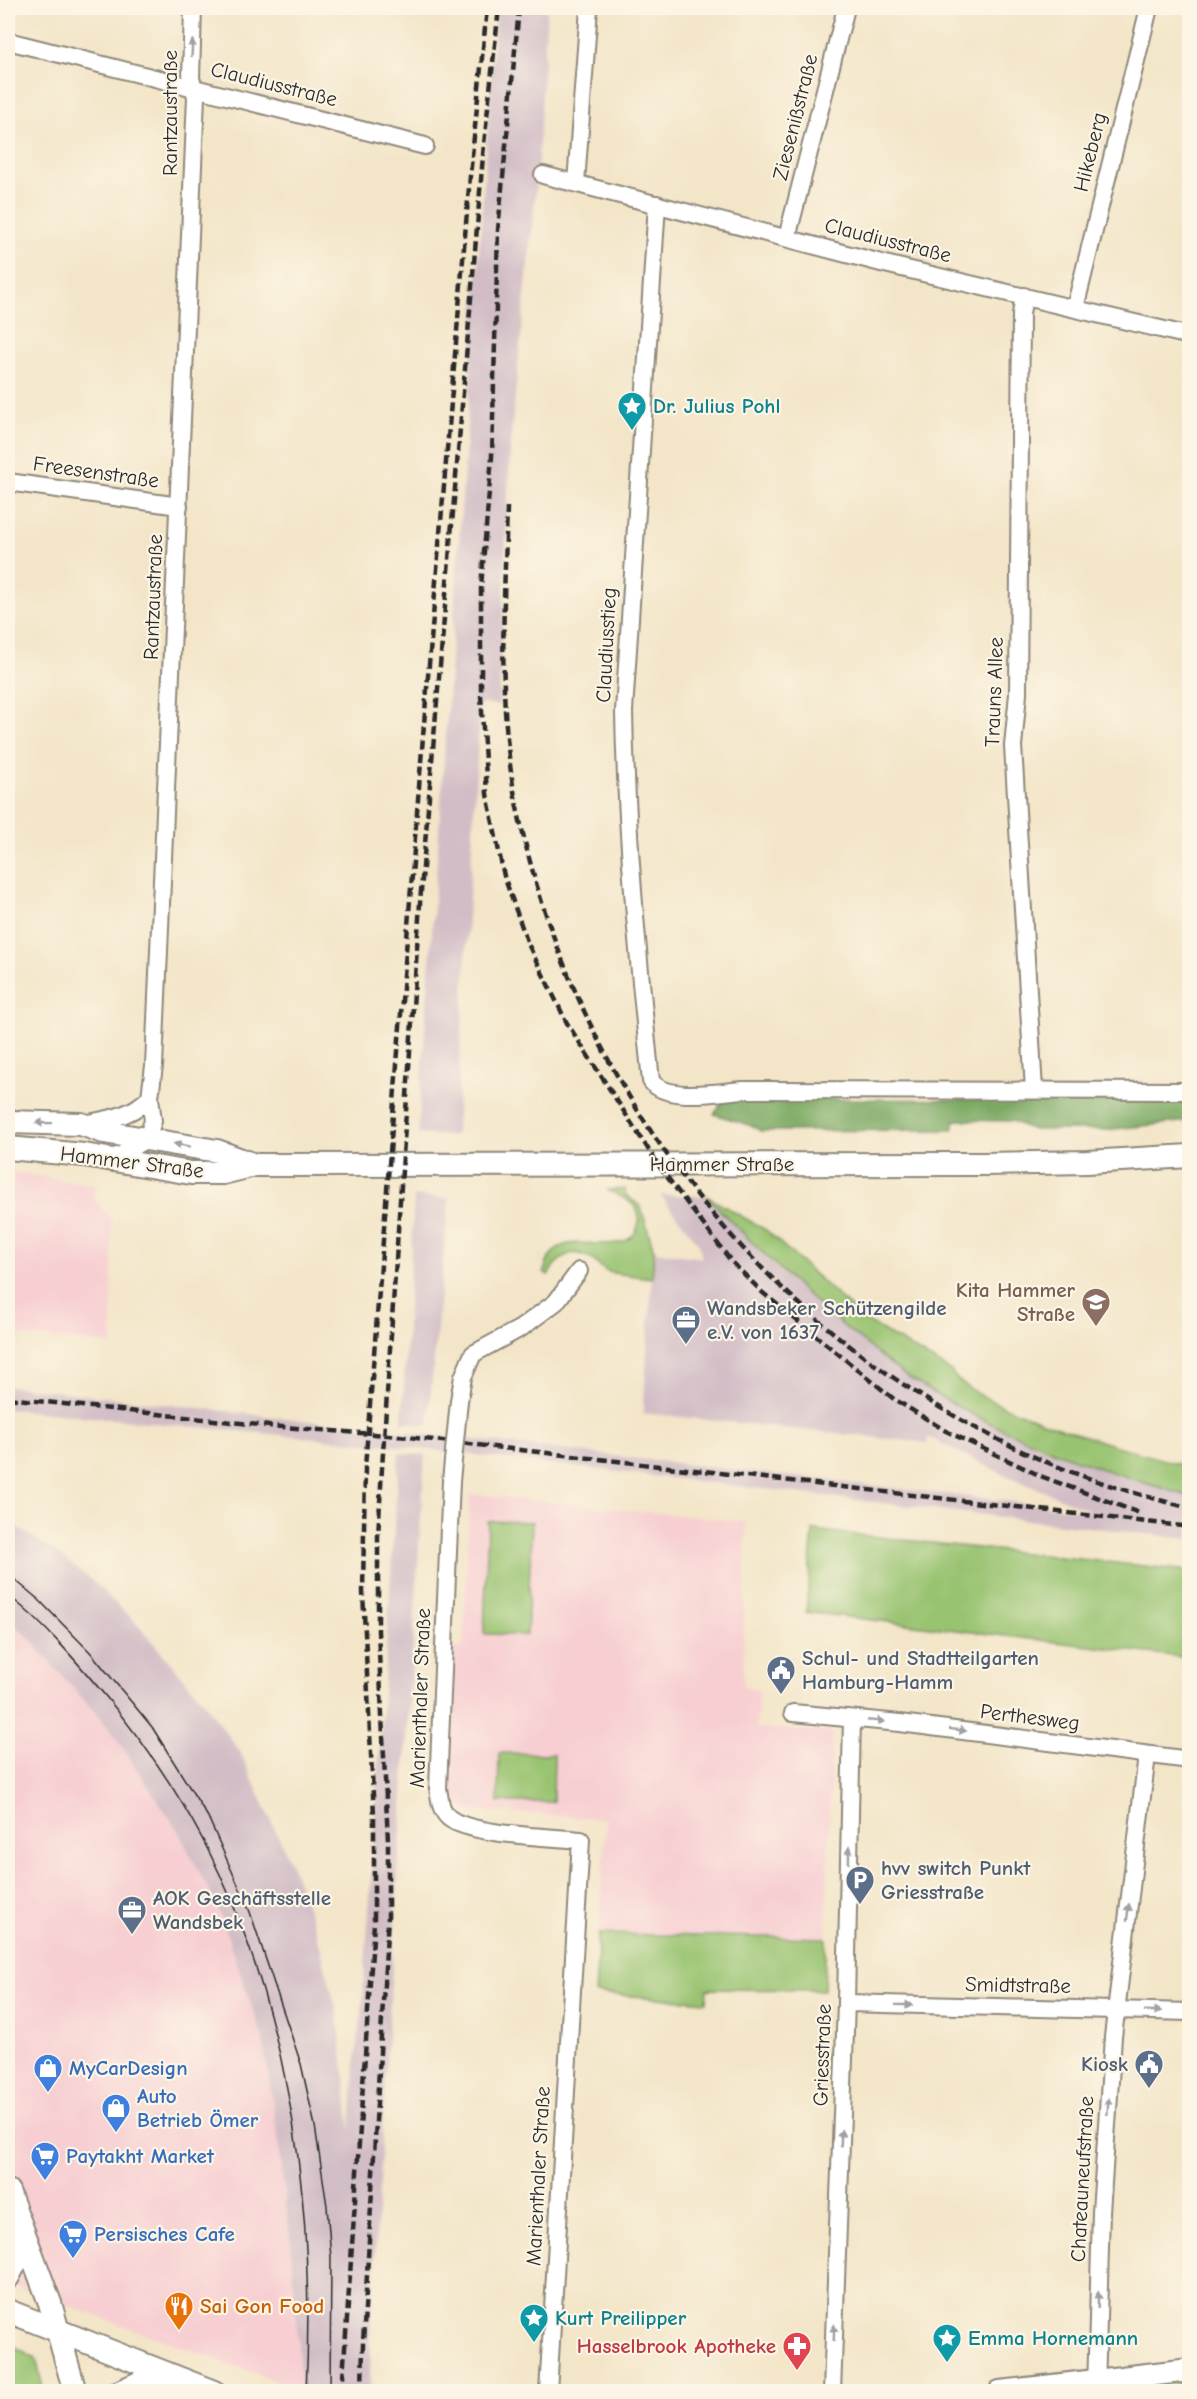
<svg xmlns="http://www.w3.org/2000/svg" width="1197" height="2399" font-family="'Comic Neue',sans-serif">
<style>
.built{fill:#f7cfd2}
.industrial{fill:#d2bdc6}
.green{fill:#98c370;stroke:#62774e;stroke-width:1.5}
.forest{fill:#7aa962;stroke:#526a46;stroke-width:1.5}
.lines{fill:none;stroke-linecap:round;stroke-linejoin:round}
.street-casing{stroke:#8f887a;stroke-width:20}
.secondary-casing{stroke:#8f887a;stroke-width:26}
.street{stroke:#fff;stroke-width:16}
.secondary{stroke:#fff;stroke-width:22}
.tram{stroke:#2b2b2b;stroke-width:1.5}
.rail{stroke:#2b2b2b;stroke-width:4.5;stroke-dasharray:9 4.5;stroke-linecap:butt}
.street-bridge-casing{stroke:#8f887a;stroke-width:20;stroke-linecap:butt}
.street-bridge{stroke:#fff;stroke-width:16}
.oneway{fill:#a0a0a0}
.labels{text-anchor:middle;stroke-width:4.5;stroke-linejoin:round;paint-order:stroke}
.street-label{font-size:21px;fill:#2b2b2b;stroke:#fcf5e5}
.culture-label{font-size:21px;font-weight:bold;fill:#0d838f;stroke:#fcf5e5;text-anchor:start}
.education-label{font-size:21px;font-weight:bold;fill:#785e54;stroke:#fcf5e5;text-anchor:end}
.service-label{font-size:21px;font-weight:bold;fill:#4e5e75;stroke:#fcf5e5;text-anchor:start}
.shop-label{font-size:21px;font-weight:bold;fill:#366cbe;stroke:#fcf5e5;text-anchor:start}
.food-label{font-size:21px;font-weight:bold;fill:#c56008;stroke:#fcf5e5;text-anchor:start}
.health-label{font-size:21px;font-weight:bold;fill:#be3a42;stroke:#fcf5e5;text-anchor:end}
</style>
<rect width="100%" height="100%" fill="#fcf5e5"/>
<filter id="ink" filterUnits="userSpaceOnUse"><feTurbulence type="fractalNoise" baseFrequency=".0167" numOctaves="2"/><feDisplacementMap in="SourceGraphic" scale="12" xChannelSelector="R" yChannelSelector="G"/><feConvolveMatrix kernelMatrix="1 2 1 2 8 2 1 2 1" color-interpolation-filters="sRGB"/></filter>
<filter id="wash" filterUnits="userSpaceOnUse"><feTurbulence type="fractalNoise" baseFrequency=".008" numOctaves="4" result="noise"/><feDisplacementMap in="SourceGraphic" scale="24" xChannelSelector="R" yChannelSelector="G"/><feGaussianBlur stdDeviation="1.35" result="paint"/><feColorMatrix in="noise" values="0 0 0 0 0 0 0 0 0 0 0 0 0 0 0 0 0 1.4 0 .05"/><feComposite in="paint" operator="in"/></filter>
<g filter="url(#wash)">
<rect width="100%" height="100%" fill="#f3e5c8"/>
<!-- built -->
<g class="built">
<path d="M8,1171L95,1185L94,1199L112,1220V1344L8,1334Z"/>
<path d="M470,1494L746,1522L743,1687L759,1690L756,1728L832,1732L826,1938L599,1934L606,1819L465,1810L448,1802L451,1647H463Z"/>
<path d="M8,1620L25,1634L112,1732L177,1829L217,1906L262,2036L274,2109L291,2245L301,2390L8,2284Z"/>
</g>
<!-- industrial -->
<g class="industrial">
<path d="M496,8H547L537,177L510,446L499,705L480,704L456,1133L452,1136L418,1134Z"/>
<path d="M660,1195L706,1196L780,1272L908,1377L960,1406L1037,1446L1121,1477L1189,1496V1539L398,1446L8,1409V1386L1091,1511L1003,1474L928,1437L927,1443L643,1413L654,1251L702,1258L699,1244Z"/>
<path d="M414,1196L449,1198L428,1424L402,1422Z"/>
<path d="M399,1453L425,1455L385,2079L371,2331L370,2391H301L291,2245L274,2109L262,2036L217,1906L177,1829L112,1732L25,1634L8,1620V1522L52,1549L95,1583L136,1623L204,1702L240,1752L293,1869L316,1931L338,2016L351,2131L354,2072L362,2013Z"/>
</g>
<!-- green -->
<g class="green">
<path d="M625,1189V1194L641,1207L654,1251L652,1278C638,1276 623,1275 609,1272C602,1270 599,1265 594,1261C572,1245 560,1256 548,1275L544,1272C546,1262 552,1250 562,1246C583,1236 636,1259 639,1220C640,1203 620,1196 607,1190Z"/>
<path d="M706,1196L766,1230L864,1320L951,1371C968,1407 1147,1455 1189,1467V1496C1090,1468 997,1434 909,1378C894,1368 880,1355 866,1344C808,1299 757,1248 706,1196Z"/>
<path d="M488,1521L532,1522L527,1635L484,1634Z"/>
<path d="M813,1530L1189,1571V1658L806,1612Z"/>
<path d="M499,1753L554,1754L553,1802H498Z"/>
<path d="M599,1934L826,1938L824,1990L707,1989L706,2002L595,1993Z"/>
<path d="M8,2343L36,2358L43,2388L37,2391H8Z"/>
<path d="M1189,2378V2385L1125,2391L1124,2385Z"/>
</g>
<!-- forest -->
<path class="forest" d="M725,1099L1190,1100L1189,1121L1105,1130H1033L1012,1121L955,1120L953,1130L760,1131L755,1127L714,1114Z"/>
</g>
<g filter="url(#ink)">
<g class="lines">
<!-- street casing -->
<g class="street-casing">
<g id="street">
<path d="M8,41L425,146"/>
<path d="M543,175L885,264L1190,336"/>
<path d="M576,183L589,8"/>
<path d="M657,204L624,711C626,834 638,958 651,1081C666,1102 719,1092 743,1090L1190,1091"/>
<path d="M787,238L846,8"/>
<path d="M1024,296L1021,314L1018,694L1013,746L1034,1090"/>
<path d="M1075,308L1149,8"/>
<path d="M8,482L179,506"/>
<path d="M83,1124C108,1119 131,1117 150,1097"/>
<path d="M107,1159L121,1155L147,1138L153,1121L150,1097L154,1066L196,97L191,78L193,8"/>
<path d="M459,1401L463,1377L473,1354L521,1328L556,1302L579,1271"/>
<path d="M451,1481L438,1788C440,1799 440,1810 449,1818C470,1835 551,1837 581,1840L548,2392"/>
<path d="M793,1713L900,1723L1190,1760"/>
<path d="M846,2003L1190,2012"/>
<path d="M1096,2390L1101,2212L1113,2037L1147,1755"/>
<path d="M832,2392L846,2003L852,1719"/>
</g>
</g>
<!-- secondary casing -->
<g class="secondary-casing">
<g id="secondary">
<path d="M8,1122L81,1124L104,1132L217,1151L255,1165"/>
<path d="M8,1148L84,1155L191,1173H223L255,1165L983,1164L1087,1162L1190,1156"/>
<path d="M8,2191L50,2303L75,2392"/>
<path d="M8,2277L21,2252L23,2233"/>
<path d="M8,2311L214,2392"/>
<path d="M119,2392L139,2383L173,2382"/>
<path d="M1000,2392L1190,2370"/>
</g>
</g>
<!-- street -->
<use href="#street" class="street"/>
<!-- secondary -->
<use href="#secondary" class="secondary"/>
<!-- tram -->
<g class="tram">
<path d="M8,1574L39,1600L91,1653L152,1727L208,1817L250,1912L301,2064L315,2126L327,2206L331,2258L330,2392"/>
<path d="M8,1595C46,1625 77,1662 108,1699C159,1761 204,1832 234,1907C296,2060 314,2228 306,2392"/>
</g>
<!-- rail -->
<g class="rail">
<path d="M519,8L498,230L492,456L481,587V695L487,794L504,876L528,944L567,1023L661,1169L731,1261L763,1293L894,1399L946,1431L1043,1477L1142,1514"/>
<path d="M507,507C504,607 497,709 517,807C575,1086 751,1318 1007,1444C1065,1473 1127,1492 1190,1508"/>
<path d="M8,1398L269,1426L399,1436L1190,1527"/>
<path d="M342,2392L374,1923V1815L363,1592L365,1467L424,724L470,176L487,8"/>
<path d="M362,2392L363,2343L388,1916V1841L378,1631V1536L382,1468L420,903L484,144L499,8"/>
</g>
<!-- street-bridge casing -->
<g class="street-bridge-casing">
<path id="street-bridge" d="M451,1481L459,1401"/>
</g>
<!-- street-bridge -->
<use href="#street-bridge" class="street-bridge"/>
</g>
<!-- one-way arrows -->
<defs><path id="oneway-solid" d="M-6-.8H1V-3.2L6.5 0L1 3.2V.8H-6Z" transform="scale(1.5)"/></defs>
<g class="oneway">
<use href="#oneway-solid" transform="translate(192 48) rotate(-87)"/>
<use href="#oneway-solid" transform="translate(44 1123) rotate(-179)"/>
<use href="#oneway-solid" transform="translate(182 1145) rotate(-169)"/>
<use href="#oneway-solid" transform="translate(876 1721) rotate(5)"/>
<use href="#oneway-solid" transform="translate(958 1730) rotate(7)"/>
<use href="#oneway-solid" transform="translate(849 1855) rotate(-89)"/>
<use href="#oneway-solid" transform="translate(1128 1912) rotate(-83)"/>
<use href="#oneway-solid" transform="translate(904 2005) rotate(1)"/>
<use href="#oneway-solid" transform="translate(1153 2011) rotate(2)"/>
<use href="#oneway-solid" transform="translate(1108 2106) rotate(-86)"/>
<use href="#oneway-solid" transform="translate(841 2138) rotate(-88)"/>
<use href="#oneway-solid" transform="translate(1098 2300) rotate(-88)"/>
<use href="#oneway-solid" transform="translate(834 2333) rotate(-88)"/>
</g>
</g>
<!-- icons -->
<defs>
<g id="sight-pin" transform="scale(1.5)"><path d="M0 17L-7.5 6A9.5 9.5 0 1 1 7.5 6Z" fill="#0f9aa8" stroke="#fcf5e5"/><path d="M0-6L1.8-2.2L6-1.7L2.9 1.2L3.7 5.4L0 3.3L-3.7 5.4L-2.9 1.2L-6-1.7L-1.8-2.2Z" fill="#fff"/></g>
<g id="school-pin" transform="scale(1.5)"><path d="M0 17L-7.5 6A9.5 9.5 0 1 1 7.5 6Z" fill="#8d6e63" stroke="#fcf5e5"/><path d="M0-5L7-2L0 1L-7-2ZM-4 1L0 2.5L4 1V4Q0 6-4 4Z" fill="#fff"/></g>
<g id="office-pin" transform="scale(1.5)"><path d="M0 17L-7.5 6A9.5 9.5 0 1 1 7.5 6Z" fill="#5c6f8a" stroke="#fcf5e5"/><path d="M-6-3h4V-5.5h4V-3h4V5H-6ZM-1-4.5V-3h2v-1.5ZM-6 0V1H6V0Z" fill="#fff"/></g>
<g id="civic-pin" transform="scale(1.5)"><path d="M0 17L-7.5 6A9.5 9.5 0 1 1 7.5 6Z" fill="#5c6f8a" stroke="#fcf5e5"/><path d="M-.6-6.5H3V-4.5H.6V-3L4-1V1h2V6H-6V1h2V-1L-.6-3ZM-1.2 2.5V6h2.4V2.5Z" fill="#fff"/></g>
<g id="parking-pin" transform="scale(1.5)"><path d="M0 17L-7.5 6A9.5 9.5 0 1 1 7.5 6Z" fill="#5c6f8a" stroke="#fcf5e5"/><path d="M-3.5-5.5H1a3.5 3.5 0 0 1 0 7H-1V5.5H-3.5ZM-1-3.4V-.6H.8a1.4 1.4 0 0 0 0-2.8Z" fill="#fff"/></g>
<g id="shop-pin" transform="scale(1.5)"><path d="M0 17L-7.5 6A9.5 9.5 0 1 1 7.5 6Z" fill="#3f7fe0" stroke="#fcf5e5"/><path d="M-5-2.5h2.3a2.7 3.5 0 0 1 5.4 0H5L5.5 6h-11ZM-1.5-2.5h3a1.5 2.3 0 0 0-3 0Z" fill="#fff"/></g>
<g id="supermarket-pin" transform="scale(1.5)"><path d="M0 17L-7.5 6A9.5 9.5 0 1 1 7.5 6Z" fill="#3f7fe0" stroke="#fcf5e5"/><path d="M-6-5.5h2.5l.6 2H6L4.5 2H-2.5L-4.4-4H-6ZM-1.5 3.2a1.3 1.3 0 1 0 .1 0ZM3 3.2a1.3 1.3 0 1 0 .1 0Z" fill="#fff"/></g>
<g id="restaurant-pin" transform="scale(1.5)"><path d="M0 17L-7.5 6A9.5 9.5 0 1 1 7.5 6Z" fill="#e8710a" stroke="#fcf5e5"/><path d="M-5-6h1v4h1v-4h1v4h1v-4h1v5L-1.5 .5V6h-2V.5L-5-1ZM5-6V6H3V1.5H1.5Q1.5-4 5-6Z" fill="#fff"/></g>
<g id="pharmacy-pin" transform="scale(1.5)"><path d="M0 17L-7.5 6A9.5 9.5 0 1 1 7.5 6Z" fill="#e0444e" stroke="#fcf5e5"/><path d="M-2-6h4v4h4v4h-4v4h-4v-4h-4v-4h4Z" fill="#fff"/></g>
</defs>
<g fill-rule="evenodd">
<use href="#sight-pin" x="632" y="406"/>
<use href="#school-pin" x="1096" y="1302"/>
<use href="#office-pin" x="686" y="1320"/>
<use href="#civic-pin" x="781" y="1670"/>
<use href="#parking-pin" x="860" y="1880"/>
<use href="#office-pin" x="132" y="1910"/>
<use href="#civic-pin" x="1149" y="2064"/>
<use href="#shop-pin" x="48" y="2068"/>
<use href="#shop-pin" x="116" y="2108"/>
<use href="#supermarket-pin" x="45" y="2156"/>
<use href="#supermarket-pin" x="73" y="2234"/>
<use href="#restaurant-pin" x="179" y="2306"/>
<use href="#sight-pin" x="534" y="2318"/>
<use href="#sight-pin" x="947" y="2338"/>
<use href="#pharmacy-pin" x="797" y="2346"/>
</g>
<g class="labels">
<!-- street labels -->
<g class="street-label">
<text transform="translate(274 84) rotate(14)" y="7">Claudiusstraße</text>
<text transform="translate(170 113) rotate(-90)" y="7">Rantzaustraße</text>
<text transform="translate(795 117) rotate(-76)" y="7">Ziesenißstraße</text>
<text transform="translate(1090 152) rotate(-76)" y="7">Hikeberg</text>
<text transform="translate(888 240) rotate(14)" y="7">Claudiusstraße</text>
<text transform="translate(96 472) rotate(8)" y="7">Freesenstraße</text>
<text transform="translate(153 597) rotate(-88)" y="7">Rantzaustraße</text>
<text transform="translate(606 645) rotate(-87)" y="7">Claudiusstieg</text>
<text transform="translate(994 692) rotate(-88)" y="7">Trauns Allee</text>
<text transform="translate(132 1162) rotate(7)" y="7">Hammer Straße</text>
<text x="722" y="1171">Hammer Straße</text>
<text transform="translate(420 1698) rotate(-88)" y="7">Marienthaler Straße</text>
<text transform="translate(1030 1717) rotate(7)" y="7">Perthesweg</text>
<text transform="translate(1018 1985) rotate(1)" y="7">Smidtstraße</text>
<text transform="translate(822 2055) rotate(-88)" y="7">Griesstraße</text>
<text transform="translate(538 2176) rotate(-87)" y="7">Marienthaler Straße</text>
<text transform="translate(1082 2179) rotate(-87)" y="7">Chateauneufstraße</text>
</g>
<!-- culture labels -->
<g class="culture-label">
<text x="653" y="413">Dr. Julius Pohl</text>
<text x="555" y="2325">Kurt Preilipper</text>
<text x="968" y="2345">Emma Hornemann</text>
</g>
<!-- education labels -->
<g class="education-label">
<text x="1075" y="1297">Kita Hammer<tspan x="1075" dy="24">Straße</tspan></text>
</g>
<!-- service labels -->
<g class="service-label">
<text x="707" y="1315">Wandsbeker Schützengilde<tspan x="707" dy="24">e.V. von 1637</tspan></text>
<text x="802" y="1665">Schul- und Stadtteilgarten<tspan x="802" dy="24">Hamburg-Hamm</tspan></text>
<text x="881" y="1875">hvv switch Punkt<tspan x="881" dy="24">Griesstraße</tspan></text>
<text x="153" y="1905">AOK Geschäftsstelle<tspan x="153" dy="24">Wandsbek</tspan></text>
<text x="1128" y="2071" text-anchor="end">Kiosk</text>
</g>
<!-- shop labels -->
<g class="shop-label">
<text x="69" y="2075">MyCarDesign</text>
<text x="137" y="2103">Auto<tspan x="137" dy="24">Betrieb Ömer</tspan></text>
<text x="66" y="2163">Paytakht Market</text>
<text x="94" y="2241">Persisches Cafe</text>
</g>
<!-- food labels -->
<g class="food-label">
<text x="200" y="2313">Sai Gon Food</text>
</g>
<!-- health labels -->
<g class="health-label">
<text x="776" y="2353">Hasselbrook Apotheke</text>
</g>
</g>
<!-- margin -->
<rect width="1197" height="2399" fill="none" stroke="#fcf5e5" stroke-width="30"/>
</svg>
